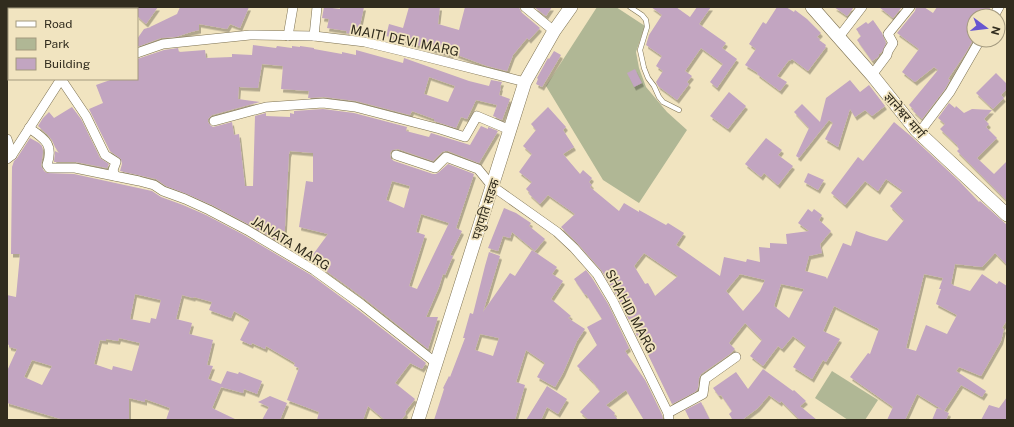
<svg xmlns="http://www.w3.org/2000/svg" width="1014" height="427" font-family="'Public Sans','Noto Sans Devanagari',sans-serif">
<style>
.green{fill:#b0b795}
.building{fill:#c2a5c1;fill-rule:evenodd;filter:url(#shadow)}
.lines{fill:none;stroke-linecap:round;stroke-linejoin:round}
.lane-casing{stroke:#7c7050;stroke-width:5.5}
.street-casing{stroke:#7c7050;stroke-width:10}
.secondary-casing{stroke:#7c7050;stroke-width:14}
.lane{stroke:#fff;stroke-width:4.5}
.street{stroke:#fff;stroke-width:9}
.secondary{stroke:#fff;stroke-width:13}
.labels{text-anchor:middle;stroke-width:3.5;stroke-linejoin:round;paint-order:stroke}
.street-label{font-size:13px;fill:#312c1e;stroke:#f1e4c0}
</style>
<defs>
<filter id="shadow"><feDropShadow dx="2" dy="3.5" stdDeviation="0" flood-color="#0004"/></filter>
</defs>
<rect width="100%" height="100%" fill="#f1e4c0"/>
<!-- green -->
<g class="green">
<path d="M597,7H616L645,26L636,52L639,68L646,87L667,112L687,130L639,203L603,180L546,86Z"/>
<path d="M832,371L878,400L865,420H848L815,398Z"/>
</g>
<!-- building -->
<g class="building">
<path d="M137,7H158L146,24L137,16Z"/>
<path d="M180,7H249L240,28L230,24L227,29L199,24V30L191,32L176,37L161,38L137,47V39L144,29L151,27H150L177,14Z"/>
<path d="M324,7L340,9V7H364L358,35L346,33L347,31L327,28L329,19L322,18Z"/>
<path d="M409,7H440L438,24L459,30L465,7H519L521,12L540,28L529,40L527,38L513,55L507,71L487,66L452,53L451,55L386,36L389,24L403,28Z"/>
<path d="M534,7H552L546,16Z"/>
<path d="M651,7H676L690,17L697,7H711L699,24L726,43L722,48L737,59L717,88L710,82L723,64L701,48L685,71L692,76L687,82L689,84L677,100L658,86L656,82L663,71L656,66L662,56L646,45L649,35L662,15Z"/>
<path d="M777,7H786L794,12L795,10L807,19L821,33L817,37L820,39L819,40L826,45L825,47H826L808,71L792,59L790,61L789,60L777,76L787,82L780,91L757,74L758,73L745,65L756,49L749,44L763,22L766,24Z"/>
<path d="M834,7H854L847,16Z"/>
<path d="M879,7H902L893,18Z"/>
<path d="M916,7H924L933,13L937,7H991L985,16H974V38L965,54L948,79L950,80L945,89L922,119L913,111L914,110L909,105L938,70L934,67L915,82L902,72L919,49L897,33L915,11Z"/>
<path d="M873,20L882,33L883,36L886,43L882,52L879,54V55L878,57L872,61L857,40L861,36L856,29L866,22L868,24Z"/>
<path d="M253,45L276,48L277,46L292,48V46L300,47V46L314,48V49L342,54V52L356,55V50L403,63L404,58L469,81L489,86L491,80L502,82L500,87H501L499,95L510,99L502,120L493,116L497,105L476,100L467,119L461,117L456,128L434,121V119L412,111L410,115L356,101L324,97L308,98L309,91L281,89L283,66L262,64L258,88L239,87L238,99L260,102L212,115L208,119V122L210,125L213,127L232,122L234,135L239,134L245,186H253L255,116L266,113V116L290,117V113L294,114V111L323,109L354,113L407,127L406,131L429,137L431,133L470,145L481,126L488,129V127L498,131L479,163L448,151H445L442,152L433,161L398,149L392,150L390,153L391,159L394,161L433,174H436L439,172L448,164L474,174L456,228L462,231L450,255L453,256L445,275L443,274L439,287L426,317H438L428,349L365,299L318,265L309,260L328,234L299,227L306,181L313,182V153L290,151L289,154L284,245L250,225L212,205L187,194L166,186L156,179L120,171L122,164L121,159L110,151L89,109L103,103L96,85L113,79H137V59L164,50L178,48L179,52L205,50L206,58L232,57V54L252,55ZM429,77L455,86L448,102L424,94ZM392,181L410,186L404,208L386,200ZM421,214L449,223L417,289L409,286L425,235L416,232Z"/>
<path d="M554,51L561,55L542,87L536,84L538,79L537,78L548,58L549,59Z"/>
<path d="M635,69L642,83L634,87L627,73Z"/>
<path d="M996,73L1007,84V89L1001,95L1004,98L993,109L976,93Z"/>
<path d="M850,80L860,92L869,85L885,106L872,116L865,110L855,117L850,109L838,147L825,139L833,123L829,120L799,158L796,156L809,128L794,112L802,104L820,122L826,98Z"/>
<path d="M729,92L746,106L728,129L710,116Z"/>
<path d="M949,103L955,108L956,106L964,113L972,109L992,110L984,119L989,124L986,127L997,138L977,158L994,174L1007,161V201L957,151L959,149L957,146H958L940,129L945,124L938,118Z"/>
<path d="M72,107L81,119L100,158L109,164L107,168L76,162H54L55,151L59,153L55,147L52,140L48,135L38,126L43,118L49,112L54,118Z"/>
<path d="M548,107L566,127L563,130L574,147L563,154L580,174L583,170L592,178L589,182L592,185L590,187L619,211L624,203L639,212V210L666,225L668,223L684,233L676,245L720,276L724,257L746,262L747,259L760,262L759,247L770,248V243L787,244L786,234L809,231L798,223L808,209L812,212L814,209L822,215L819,220L831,231L820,244L822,253L809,256L805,271L826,277L827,279L843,243L851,246L856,231L870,236L887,241L904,220L890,206L903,191L886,179L878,191L865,181L845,205L831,193L858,157L863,161L894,122L912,137L959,181L979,202L980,201L1007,225V265L995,253L982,267L955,264L951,284H953L952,285L970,291L982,274L997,284L999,281L1007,286V320L1002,328L1004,329L1001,341L981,376L959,367L956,371L986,391L982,397L961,385L944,411L949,413L946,420H932L937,408L943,410L917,394L905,420H887L893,407L850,377L868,353L870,354L879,329L834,306L823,331L840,339L826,362L823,360L812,379L793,367L806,346L793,336L782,349L778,346L763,366L750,356L762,340L745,323L729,343L735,349L730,354L701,374L699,378L698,388L695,392L672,404L640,338L639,340L618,298L602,271L578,244L561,227L575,214L548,195L540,204L529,194L530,193L526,189L532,182L519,172L532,154L523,146L536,130L531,124ZM644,253L678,276L655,296L648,283L645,284L634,266ZM740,274L765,280L760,291L743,311L726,291ZM924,274L943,278L939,289H941L936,304L957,315L947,334L926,325L916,351L906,348ZM781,284L804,289L789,318L774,306Z"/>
<path d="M30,138L39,143L42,146L43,152L41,166L44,171L47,173L74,174L152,191L161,197L183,205L206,215L244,235L311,275L357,309L426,363L422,369L410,363L395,383L415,399L405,412L406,414L401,420H385L368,406L363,420H317L319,412L287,400L299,368L294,366L295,363L266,346L265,349L252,343L251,345L240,340L250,320L234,311L231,318L209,310L212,302L194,297L193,298L182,295L176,319L192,323L189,334L213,340L207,365L213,366L208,379L221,384L227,371L238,374L239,372L262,381L257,394L244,389L243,393L221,387L212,408L237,420H166L170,408L145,399V402L129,398V420H64L7,403V371L17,349L9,347V345L7,344V295L16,297L20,254H11L12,167L14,161L17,158ZM135,294L161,300L156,319L151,318L150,323L130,319ZM119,338L140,343L132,371L113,366L112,370L94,364L100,340L106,341V339L118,341ZM32,360L52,366L42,385L24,377Z"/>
<path d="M766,138L782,150L778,155L793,166L778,185L764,173L761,177L745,164Z"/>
<path d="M808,173L824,180L818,190L804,182Z"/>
<path d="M504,208L516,213L531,223L529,226L545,239L535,251L512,232L510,238L503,236L498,251L488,248Z"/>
<path d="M532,250L557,267L552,274L563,281L551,299L571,316L568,318L585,329L577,341L563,373L555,387L537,377L545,363L526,350L516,382L525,385L515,420H434L444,389L443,388L449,376L450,377L465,338H463L470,313L473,314L485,266L489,252L500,256L483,312L510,273L515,276ZM480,334L499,338L493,356L475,350Z"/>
<path d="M586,270L592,278L608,304L629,348L625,351L645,380L662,415L663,420H644L626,390L606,405L615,413L614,415L618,420H589L580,412L600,391L593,382L577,366L597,345L587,327L602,319L586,294L585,295L574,279Z"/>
<path d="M763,369L793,391L794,390L806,401L800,406L817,420H800L781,401L780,403L769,395L758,408L742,420H733L729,414L732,411L721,395L719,396L713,388L736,372L748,389Z"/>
<path d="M547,386L567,399L558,414L547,407L541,420H526Z"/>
<path d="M270,396L287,403L280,420H262L269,407L258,402Z"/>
<path d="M1007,397V420H981L989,405L999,408Z"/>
<path d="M701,402L710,420H690L685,410Z"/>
</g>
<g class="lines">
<!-- lane casing -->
<g class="lane-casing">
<path id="lane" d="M630,7L642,15L646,20L647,27L640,50L644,68L648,78L654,86L659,97L663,102L679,110"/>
</g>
<!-- street casing -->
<g class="street-casing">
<g id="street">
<path d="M46,7L49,9"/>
<path d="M525,7L554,31"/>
<path d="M994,16L999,7"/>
<path d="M288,36L293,7"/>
<path d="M314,36L317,7"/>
<path d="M839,37L862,7"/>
<path d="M137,53L163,44L250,35L314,36L365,42L419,55L525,82"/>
<path d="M872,75L887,55L888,51L893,43L888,34L910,7"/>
<path d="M61,79L86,116L105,155L116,162L113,170L115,176"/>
<path d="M214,121L266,107L323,103L355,107L440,129L465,137L477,116L510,130"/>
<path d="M29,128C45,139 54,144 47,165L49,168H75L139,181L154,185L163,191L185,199L209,210L247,230L314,270L361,304L436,363"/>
<path d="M919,133L950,92L980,40"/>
<path d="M7,139L12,155"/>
<path d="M396,155L435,168L446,157L478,169L492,186L557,232L574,248L597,274L613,301L668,413L669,420"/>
<path d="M7,159L12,155L61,79"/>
<path d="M668,413L703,394L705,379L736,357"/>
</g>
</g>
<!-- secondary casing -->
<g class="secondary-casing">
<g id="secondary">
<path d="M812,7L872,75L916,130L1007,215"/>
<path d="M418,420L525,82L554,31L571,7"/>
</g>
</g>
<!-- lane -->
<use href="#lane" class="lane"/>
<!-- street -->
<use href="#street" class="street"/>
<!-- secondary -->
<use href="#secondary" class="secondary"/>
</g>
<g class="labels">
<!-- street labels -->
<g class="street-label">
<text transform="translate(405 40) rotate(12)" y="5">MAITI DEVI MARG</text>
<text transform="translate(905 115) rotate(49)" y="5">ज्ञानेश्वर मार्ग</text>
<text transform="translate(485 209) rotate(-72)" y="5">पशुपति सडक</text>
<text transform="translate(291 243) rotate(32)" y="5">JANATA MARG</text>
<text transform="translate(631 311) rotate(62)" y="5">SHAHID MARG</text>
</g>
</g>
<!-- border -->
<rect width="1014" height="427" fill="none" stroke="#312c1e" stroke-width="16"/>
<!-- legend -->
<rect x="8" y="8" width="130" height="72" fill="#f1e4c0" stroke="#a49a7f"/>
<rect x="16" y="21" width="20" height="6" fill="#ffffff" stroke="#a49a7f"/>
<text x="44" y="28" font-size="12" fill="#312c1e">Road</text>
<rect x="16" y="38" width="20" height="12" fill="#b0b795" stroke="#a49a7f"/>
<text x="44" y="48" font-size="12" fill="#312c1e">Park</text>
<rect x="16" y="58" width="20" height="12" fill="#c2a5c1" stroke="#a49a7f"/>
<text x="44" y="68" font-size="12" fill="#312c1e">Building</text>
<!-- north arrow -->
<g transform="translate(986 28) rotate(105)"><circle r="19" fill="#f1e4c0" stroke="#a49a7f"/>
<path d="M0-3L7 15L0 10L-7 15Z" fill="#6857d0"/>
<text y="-6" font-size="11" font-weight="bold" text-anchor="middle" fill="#312c1e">N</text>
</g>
</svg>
